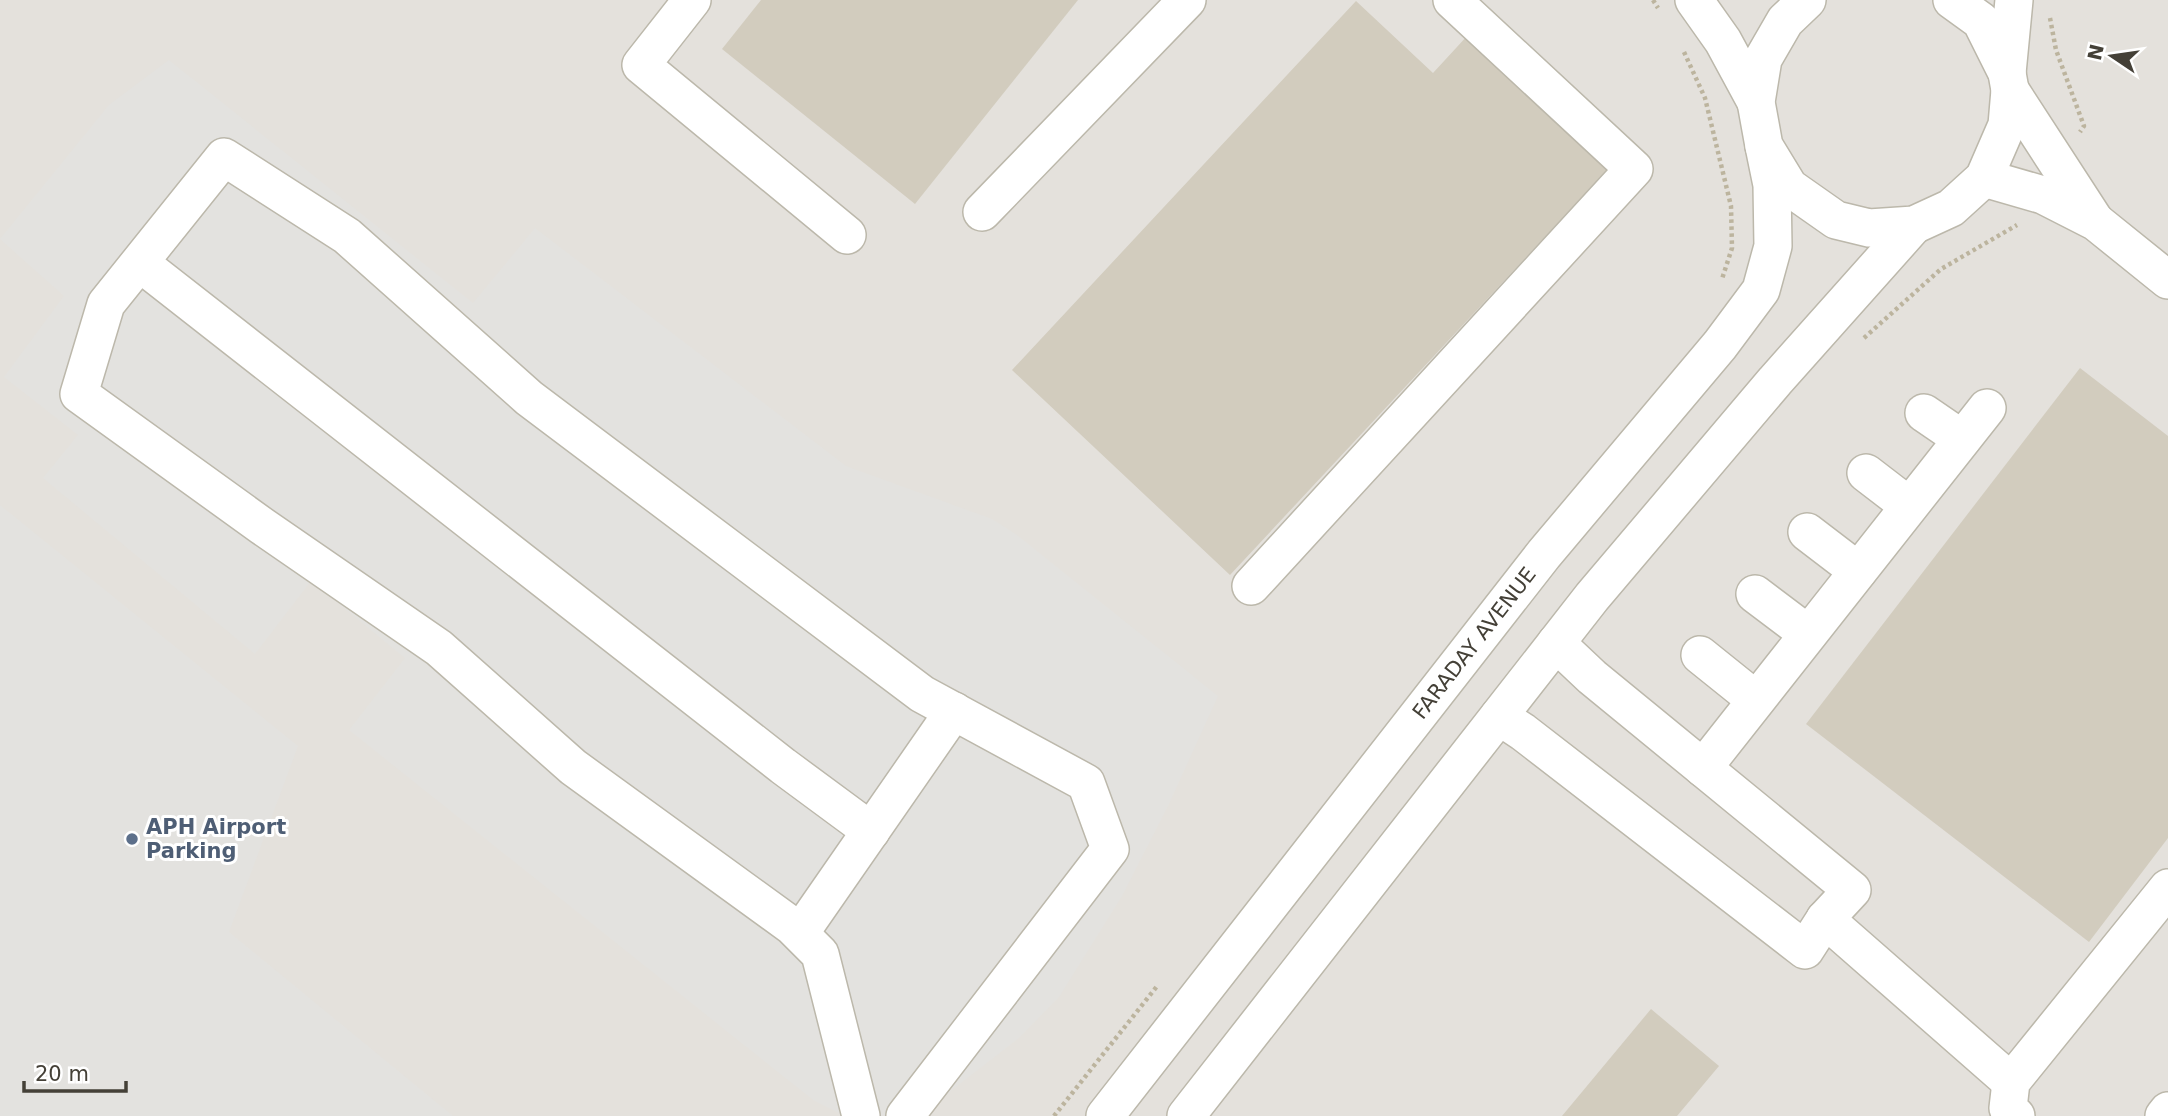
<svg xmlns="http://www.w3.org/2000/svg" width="2168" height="1116" font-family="'DejaVu Sans',sans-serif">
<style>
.industrial{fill:#e4e1dc}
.parking{fill:#e3e2df}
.building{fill:#d2ccbe}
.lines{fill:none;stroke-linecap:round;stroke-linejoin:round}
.minor-casing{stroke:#bcb8ab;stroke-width:40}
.path{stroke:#bcb49e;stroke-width:4.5;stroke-dasharray:3.5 3.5;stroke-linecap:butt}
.minor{stroke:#fff;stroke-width:37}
.service-dot{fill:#5c6f8a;stroke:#fff;stroke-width:2.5}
.labels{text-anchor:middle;stroke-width:6;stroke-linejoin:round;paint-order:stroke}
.street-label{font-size:21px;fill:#444037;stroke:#fff}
.service-label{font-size:21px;font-weight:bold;fill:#4e5e75;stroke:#fff;text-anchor:start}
</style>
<rect width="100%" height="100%" fill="#f2f0e8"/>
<!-- industrial -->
<rect class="industrial" x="0" y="0" width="2168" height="1116"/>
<!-- parking -->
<g class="parking">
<path d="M169,60L473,303L535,228L846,466L992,519L1017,535L1218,696L1168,806L1122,896L1059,997L1019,1038L930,1107L921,1116H845L813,1100L349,730L405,658L311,581L255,654L43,478L78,435L4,377L64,296L0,239L109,105Z"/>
<path d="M0,505L298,746L229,932L453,1116H0Z"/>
</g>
<!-- building -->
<g class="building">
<path d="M761,0H1078L915,204L722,49Z"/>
<path d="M1356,1L1433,73L1468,35L1610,167L1230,575L1012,370Z"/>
<path d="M2080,368L2168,436V838L2089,942L1806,724Z"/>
<path d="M1651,1009L1719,1066L1677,1116H1562Z"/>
</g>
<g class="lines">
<!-- minor casing -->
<g class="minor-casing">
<g id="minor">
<path d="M692,0L641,65L847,235"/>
<path d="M1694,0L1723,41L1756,102"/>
<path d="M1807,0L1785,21L1763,59L1756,102L1764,146L1789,187L1836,220L1869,228L1914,225L1951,208L1984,178L2007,125L2010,90L2007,73L1981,21L1952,0"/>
<path d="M2007,73L2014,0"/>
<path d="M2010,90L2095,221"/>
<path d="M1984,178L2043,195L2096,222L2168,280"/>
<path d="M982,212L1187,0"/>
<path d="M140,263L783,766L871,831"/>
<path d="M1924,413L1962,439"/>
<path d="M1866,473L1909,506"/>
<path d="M1807,532L1858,571"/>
<path d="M1251,586L1634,169L1452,0"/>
<path d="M1755,594L1808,634"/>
<path d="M1700,655L1756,700"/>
<path d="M1499,716L1523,732L1805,950L1825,919L1852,890L1592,677L1556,643"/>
<path d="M1703,768L1987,408"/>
<path d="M1825,919L2011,1082"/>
<path d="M800,933L954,711"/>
<path d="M861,1116L820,954L792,926L573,767L439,648L262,526L79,394L106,304L224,157L347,236L529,398L922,694L1086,783L1110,849L905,1116"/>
<path id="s1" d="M1105,1116L1544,554L1720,345L1761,290L1773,246L1772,185L1764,146"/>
<path d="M1186,1116L1592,597L1775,381L1914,225"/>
<path d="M2016,1116L2008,1108L2011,1082L2168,888"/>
<path d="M2164,1116L2168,1111"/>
</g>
</g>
<!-- path -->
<g class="path">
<path d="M1653,0L1658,8"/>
<path d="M2050,18L2056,50L2084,126L2080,132"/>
<path d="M1684,52L1705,98L1731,206L1732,248L1722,279"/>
<path d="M1864,338L1941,269L2017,225"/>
<path d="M1054,1116L1158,985"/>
</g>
<!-- minor -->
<use href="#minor" class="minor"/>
</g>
<!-- markers -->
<circle class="service-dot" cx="132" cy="839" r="7"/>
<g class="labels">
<!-- street labels -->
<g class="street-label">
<text dy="7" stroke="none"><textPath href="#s1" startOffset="600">FARADAY AVENUE</textPath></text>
</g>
<!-- service labels -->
<g class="service-label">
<text x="146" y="834">APH Airport<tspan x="146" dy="24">Parking</tspan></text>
</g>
</g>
<!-- north arrow -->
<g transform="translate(2112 56) rotate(283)" stroke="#ffffff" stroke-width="5" paint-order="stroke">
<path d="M0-5L12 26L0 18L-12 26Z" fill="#444037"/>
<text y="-10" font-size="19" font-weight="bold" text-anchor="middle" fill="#444037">N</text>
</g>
<!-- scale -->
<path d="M24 1081v10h102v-10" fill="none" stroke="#444037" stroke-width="3.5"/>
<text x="35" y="1081" font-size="21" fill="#444037" stroke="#ffffff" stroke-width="5" paint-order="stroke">20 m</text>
</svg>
